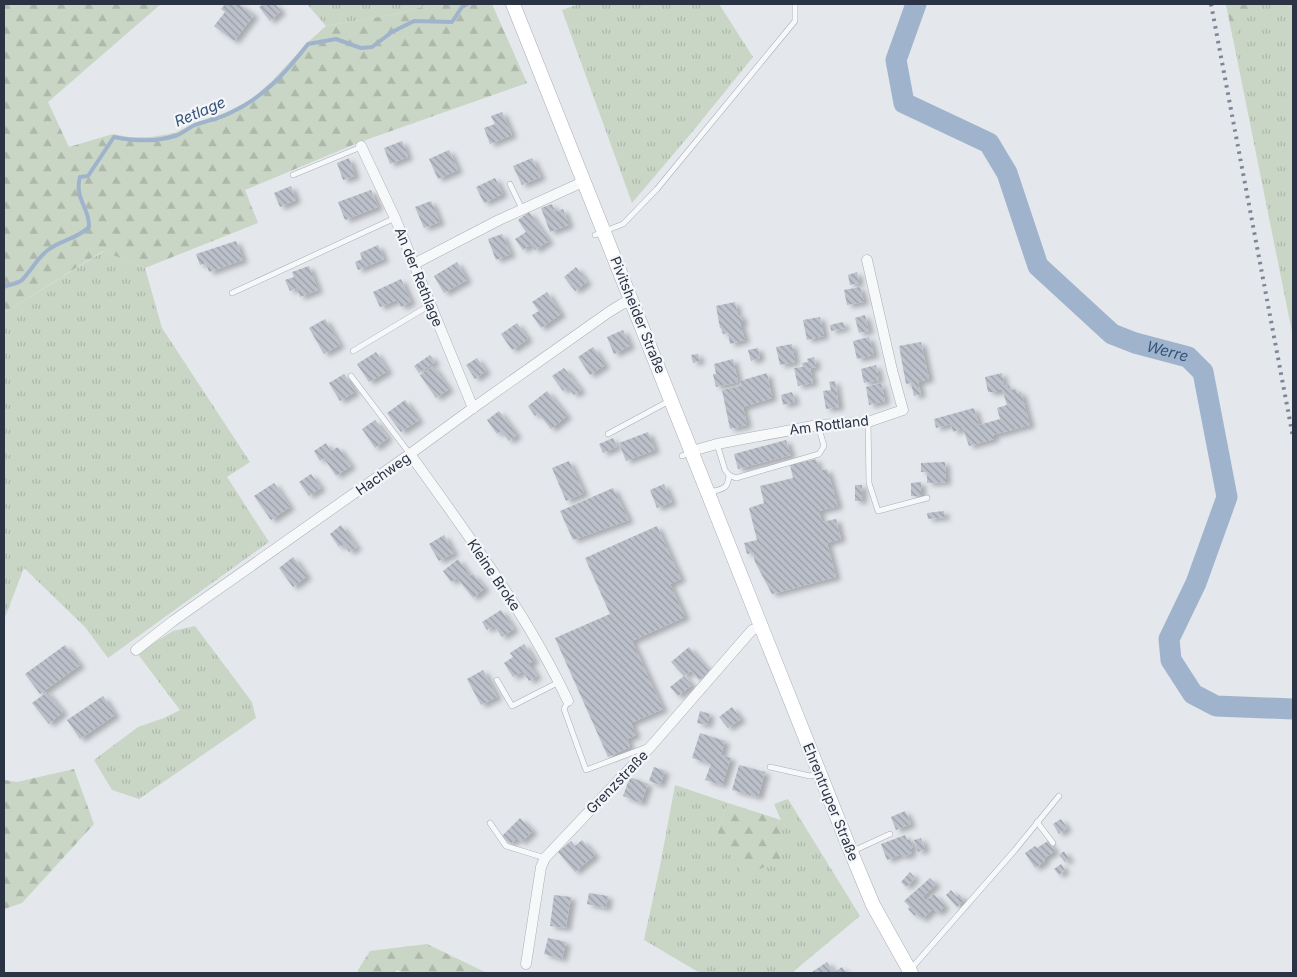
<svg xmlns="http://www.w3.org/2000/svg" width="1297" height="977" font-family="Inter,sans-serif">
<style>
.grass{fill:url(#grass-tufts)}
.forest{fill:url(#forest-firs)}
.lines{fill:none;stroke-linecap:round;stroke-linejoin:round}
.stream{stroke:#9fb4cc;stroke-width:4}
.river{stroke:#9fb4cc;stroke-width:21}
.building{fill:url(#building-back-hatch);filter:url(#shadow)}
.service-casing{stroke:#a9aeb7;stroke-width:6}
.minor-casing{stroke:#a9aeb7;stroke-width:11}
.secondary-casing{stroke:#a9aeb7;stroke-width:15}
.service{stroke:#f7f8fa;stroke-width:5}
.minor{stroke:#f7f8fa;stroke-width:10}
.secondary{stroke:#fff;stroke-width:14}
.rail{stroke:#7d8696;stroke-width:4;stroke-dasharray:2.5 5;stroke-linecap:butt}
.labels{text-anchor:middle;stroke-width:4.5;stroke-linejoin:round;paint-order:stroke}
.street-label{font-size:14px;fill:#2b3445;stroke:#f4f6f9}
.water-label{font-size:15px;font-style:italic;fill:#34527a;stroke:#f4f6f9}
</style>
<defs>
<pattern id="grass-tufts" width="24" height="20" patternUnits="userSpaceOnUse" patternTransform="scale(1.25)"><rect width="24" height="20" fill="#c9d6c5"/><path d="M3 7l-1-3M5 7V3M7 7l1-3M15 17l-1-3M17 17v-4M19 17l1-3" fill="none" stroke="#adb8ab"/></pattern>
<pattern id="forest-firs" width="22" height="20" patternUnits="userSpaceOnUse" patternTransform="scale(1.25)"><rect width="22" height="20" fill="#c9d6c5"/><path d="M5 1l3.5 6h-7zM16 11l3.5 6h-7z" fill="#adb8ab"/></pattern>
<pattern id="building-back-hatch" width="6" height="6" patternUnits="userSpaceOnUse" patternTransform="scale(1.25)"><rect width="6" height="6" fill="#bbc0ca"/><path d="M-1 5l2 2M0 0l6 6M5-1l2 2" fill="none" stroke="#989da6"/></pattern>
<filter id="shadow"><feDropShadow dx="5" dy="3" stdDeviation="2.5" flood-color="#0004"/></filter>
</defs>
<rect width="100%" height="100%" fill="#e4e7ec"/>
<!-- grass -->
<g class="grass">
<path d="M307,4H432L402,13L326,26Z"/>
<path d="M579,4H719L753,57L693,131L632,203L562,10Z"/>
<path d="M1226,4H1293V337Z"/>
<path d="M104,251L145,268L162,328L250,462L227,477L269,542L108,658L85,627L24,568L4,620V313Z"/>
<path d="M195,626L252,702L256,718L139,799L112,790L94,760L138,727L164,718L180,710L137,653L173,631Z"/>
<path d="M675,785L728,803L717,831L781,820L774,804L788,799L860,916L794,971L796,973H700L644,940L660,866Z"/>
</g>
<!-- forest -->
<g class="forest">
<path d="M4,4H161L48,102L69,147L113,134L129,137H151L175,133L194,123L224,113L249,101L273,80L308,42L326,26L402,13L432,4H492L527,83L360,142L245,190L258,223L145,268L103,251L4,313Z"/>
<path d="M1226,4H1257L1233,38Z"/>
<path d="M74,769L94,824L22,903L4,909V780L17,782Z"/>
<path d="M728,803L781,820L780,859L744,877L717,831Z"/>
<path d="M427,944L487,973H404L397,970L394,973H358V970L370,951Z"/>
</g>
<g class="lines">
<!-- stream -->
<path class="stream" d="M4,287C9,284 18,284 22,280C32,270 37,258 48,250C61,240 77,239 89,227C90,208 74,199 80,177L88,176L114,137C133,141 155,142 175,136C182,134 188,128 195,125C206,121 218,119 228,114C263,98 285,74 308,44L336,39L361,48L372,47L392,32L414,21L452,22L462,7L467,4"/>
<!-- river -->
<path class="river" id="s1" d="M916,4L896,60L904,103L989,143L1007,173L1038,266L1112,334L1135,343L1188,357L1203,372L1227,497L1196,583L1169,639L1171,660L1193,694L1216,706L1293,709"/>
</g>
<!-- building -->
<g class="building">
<path d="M225,4H239L254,15L234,41L214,26L225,12L221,9Z"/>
<path d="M264,4H275L281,11L270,21L259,7Z"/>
<path d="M502,112L512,135L490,144L484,128L495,124L491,116Z"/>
<path d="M402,141L408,157L390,164L384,148Z"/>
<path d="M449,150L458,170L438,179L429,159Z"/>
<path d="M349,158L355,176L343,180L337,163Z"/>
<path d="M532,158L541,177L522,185L513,166Z"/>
<path d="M495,178L503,194L484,203L476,187Z"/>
<path d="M291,186L296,200L280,207L274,193Z"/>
<path d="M371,190L378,207L345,220L338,202Z"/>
<path d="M431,201L440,222L424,228L415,207Z"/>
<path d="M552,204L555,212L563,209L569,225L550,232L541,208Z"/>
<path d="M529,212L549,241L535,250L531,244L523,250L515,239L526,232L518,220Z"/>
<path d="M502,234L511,254L496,260L488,239Z"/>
<path d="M236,241L243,260L209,272L206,263L200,265L196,254Z"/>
<path d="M378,245L384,259L358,270L355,262L362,259L360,253Z"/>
<path d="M457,262L467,280L444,293L434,276Z"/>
<path d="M309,266L318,290L300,297L297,288L290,291L285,280L294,277L292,272Z"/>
<path d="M576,267L587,282L575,291L564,277Z"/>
<path d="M857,272L859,283L850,285L848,275Z"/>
<path d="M401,279L411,302L401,307L397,300L380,307L373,292Z"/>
<path d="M860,287L864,302L847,305L844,290Z"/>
<path d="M547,292L561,314L541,328L532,315L539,311L532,302Z"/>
<path d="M735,302L738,316L741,315L743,323H740L745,340L730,344L728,333L723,334L721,328H720L716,306Z"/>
<path d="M865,315L869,331L859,333L855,318Z"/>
<path d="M820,317L824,336L807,340L803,320Z"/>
<path d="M325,319L340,345L324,354L309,328Z"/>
<path d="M843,322L845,328L831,331L830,325Z"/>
<path d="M517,323L528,339L512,350L501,334Z"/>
<path d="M623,330L630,346L614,354L607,337Z"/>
<path d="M869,337L874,355L857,359L853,341Z"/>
<path d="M921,342L929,379L918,382L921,394L914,396L911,383L906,384L899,346Z"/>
<path d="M792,344L795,362L780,365L776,347Z"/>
<path d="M593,347L605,365L590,375L578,357Z"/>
<path d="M758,348L760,358L751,361L748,350Z"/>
<path d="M376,352L388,371L369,382L357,364Z"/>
<path d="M698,354L700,361L693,363L691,355Z"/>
<path d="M430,355L435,362L419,373L414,366Z"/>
<path d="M814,357L816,367L810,368L813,383L798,386L794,368L803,367L802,363L808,362L807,359Z"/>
<path d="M477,358L486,371L475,379L466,365Z"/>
<path d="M733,359L738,382L716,387L713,374H716L714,364Z"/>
<path d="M876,365L879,380L864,383L861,369Z"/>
<path d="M433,366L449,389L436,398L420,375Z"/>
<path d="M564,368L581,390L574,395L568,387L563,391L552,376Z"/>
<path d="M767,373L772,398L743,407L747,425L730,429L722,390L741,386L740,381Z"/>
<path d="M1002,373L1004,386L1009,385L1011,390L1016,389L1017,393L1021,392L1030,425L993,435L994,439L969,446L963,428L953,432L951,424L936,428L934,419L974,408L979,425L1000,419L997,408L1007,405L1002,389L999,390V392H988L985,377Z"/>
<path d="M344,374L355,392L340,401L329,383Z"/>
<path d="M835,381L839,407L826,409L823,391L831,390L829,382Z"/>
<path d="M881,383L885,401L869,405L866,387Z"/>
<path d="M547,391L567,416L551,429L538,413L535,416L528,406Z"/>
<path d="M792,392L795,402L783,405L781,395Z"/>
<path d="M405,400L419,420L401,432L387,413Z"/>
<path d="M499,411L517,435L509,441L501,431L497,434L487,420Z"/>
<path d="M375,420L388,438L375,448L362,429Z"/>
<path d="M648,432L655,450L626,461L619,443Z"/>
<path d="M613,438L617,447L603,453L599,444Z"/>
<path d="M786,440L791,455L738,469L734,454Z"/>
<path d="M326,443L331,451L338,447L351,466L336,476L324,458L320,461L314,451Z"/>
<path d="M816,459L819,471L827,469L838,506L819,511L822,522L836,519L841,539L827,543L836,577L772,594L755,562L753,553L747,554L744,543L757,540L749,508L764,503L760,486L793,478L790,465Z"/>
<path d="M569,461L584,493L566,501L552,468Z"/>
<path d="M945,462L946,482L927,483V472H921V463Z"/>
<path d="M311,474L321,488L309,496L299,482Z"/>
<path d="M921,482V496H911V483Z"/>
<path d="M274,483L290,507L271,520L254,496Z"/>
<path d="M664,484L672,502L657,508L650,490Z"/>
<rect x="855" y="485" width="7" height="16"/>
<path d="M613,488L629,520L573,540L560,511Z"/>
<path d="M944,511L945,517L928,519L927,513Z"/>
<path d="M341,525L357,547L349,552L344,544L339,547L330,534Z"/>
<path d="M657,526L681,579L670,584L685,617L632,641L663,709L631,723L636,735L627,739L630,747L608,757L555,638L610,614L585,558Z"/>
<path d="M444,535L454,553L439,561L429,544Z"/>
<path d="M293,557L307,576L293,587L279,568Z"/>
<path d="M458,559L470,576L473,574L485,588L473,598L457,578L451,582L443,571Z"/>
<path d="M501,610L514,629L502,637L494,625L487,630L482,622Z"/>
<path d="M524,644L534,660L529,664L537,676L529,681L523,671L513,677L504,663L513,657L510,653Z"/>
<path d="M65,645L80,665L40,694L25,674Z"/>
<path d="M689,647L709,671L699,680L691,671L684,676L671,662Z"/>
<path d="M483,670L497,697L481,705L467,679Z"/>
<path d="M684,676L692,685L678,696L670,687Z"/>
<path d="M47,692L63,712L49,724L32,703Z"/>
<path d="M103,696L115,715L80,739L67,720Z"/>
<path d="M732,707L741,719L728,728L719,717Z"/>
<path d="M700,711L710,714L707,725L697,723Z"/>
<path d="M700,733L725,741L721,755L731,758L722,785L705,780L711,764L692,758Z"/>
<path d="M739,765L765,772L758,797L732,790Z"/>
<path d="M654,767L665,771L660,785L649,781Z"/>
<path d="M630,777L648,784L641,803L623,796Z"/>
<path d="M905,811L911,824L896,830L891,817Z"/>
<path d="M520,818L533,831L521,842L517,838L510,844L502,836Z"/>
<path d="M1061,819L1067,828L1059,834L1053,824Z"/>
<path d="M905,835L907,840L910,839L913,847L910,849L912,853L903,857L902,854L887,860L881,844Z"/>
<path d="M921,838L925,849L918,852L914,840Z"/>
<path d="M582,840L595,855L575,872L558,852L571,841L575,846Z"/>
<path d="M1048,841L1055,851L1044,858L1045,861L1035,868L1025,853L1035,846L1037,848Z"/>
<path d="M1064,851L1069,859L1065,862L1059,855Z"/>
<path d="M1061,864L1065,870L1059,875L1054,869Z"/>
<path d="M910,872L915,878L906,887L901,882Z"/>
<path d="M930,878L936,884L923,897L926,901L934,894L945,906L938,913L933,909L922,919L916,914L915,916L908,909L910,907L904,901Z"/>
<path d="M951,890L957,897L959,894L964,900L957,907L946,895Z"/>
<path d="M589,893L608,896L606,908L587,904Z"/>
<path d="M554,895L571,897L566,928L550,926Z"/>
<path d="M548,938L566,942L562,959L544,954Z"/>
<path d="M827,962L833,971L829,973H813L812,972Z"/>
<path d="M842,967L846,973H837L836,971Z"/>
</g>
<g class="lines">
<!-- service casing -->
<g class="service-casing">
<g id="service">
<path d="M293,175L361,147"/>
<path d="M510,184L522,209"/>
<path d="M595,235L623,224L657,189L795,21V4"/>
<path d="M232,293L395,218"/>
<path d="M353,351L430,305"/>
<path d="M351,376L410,454"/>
<path d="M868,422L869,483L878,511L927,498"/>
<path d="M608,434L671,400"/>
<path d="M717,444L725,470L729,475L736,478L819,454L824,446L818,425"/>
<path d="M682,456L691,452"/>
<path d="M709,492C722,489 728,490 729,475"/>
<path d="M497,680L512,706L559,682"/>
<path d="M568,701L564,709L586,770L647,747"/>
<path d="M770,767L810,776L819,774"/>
<path d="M1037,822L1053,843"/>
<path d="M490,823L506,846L545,858"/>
<path d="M851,852L890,834"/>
<path d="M910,970L1015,850L1059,796"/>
</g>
</g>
<!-- minor casing -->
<g class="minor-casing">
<g id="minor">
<path d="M361,146L395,218L473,408"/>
<path d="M414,264L499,220L585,181"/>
<path d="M692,451L717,444L818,425L868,422L903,410L892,370L867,260"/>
<path d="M410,454C467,534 526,612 568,701"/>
<path d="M136,650L173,621L410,454L473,408L609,312L622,304L632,300"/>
<path d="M526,964L541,867L545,858L652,745L752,630L761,627"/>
</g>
</g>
<!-- secondary casing -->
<g class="secondary-casing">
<path id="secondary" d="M513,4L851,852L873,905L911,973"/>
</g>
<!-- service -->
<use href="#service" class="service"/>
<!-- minor -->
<use href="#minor" class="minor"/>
<!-- secondary -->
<use href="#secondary" class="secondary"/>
<!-- rail -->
<path class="rail" d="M1211,4L1293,437"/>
</g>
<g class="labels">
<!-- street labels -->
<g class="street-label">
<text transform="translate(419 277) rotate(68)" y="5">An der Rethlage</text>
<text transform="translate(638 315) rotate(68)" y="5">Pivitsheider Straße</text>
<text transform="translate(829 425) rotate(-7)" y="5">Am Rottland</text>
<text transform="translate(383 474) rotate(-35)" y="5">Hachweg</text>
<text transform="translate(494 575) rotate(56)" y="5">Kleine Broke</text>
<text transform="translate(617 782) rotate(-46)" y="5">Grenzstraße</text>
<text transform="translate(831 802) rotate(68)" y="5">Ehrentruper Straße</text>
</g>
<!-- water labels -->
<g class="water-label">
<text transform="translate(200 112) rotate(-23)" y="5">Retlage</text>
<text dy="5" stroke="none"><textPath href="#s1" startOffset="489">Werre</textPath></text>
</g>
</g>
<!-- border -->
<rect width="1297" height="977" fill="none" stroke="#2b3445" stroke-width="10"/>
</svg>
